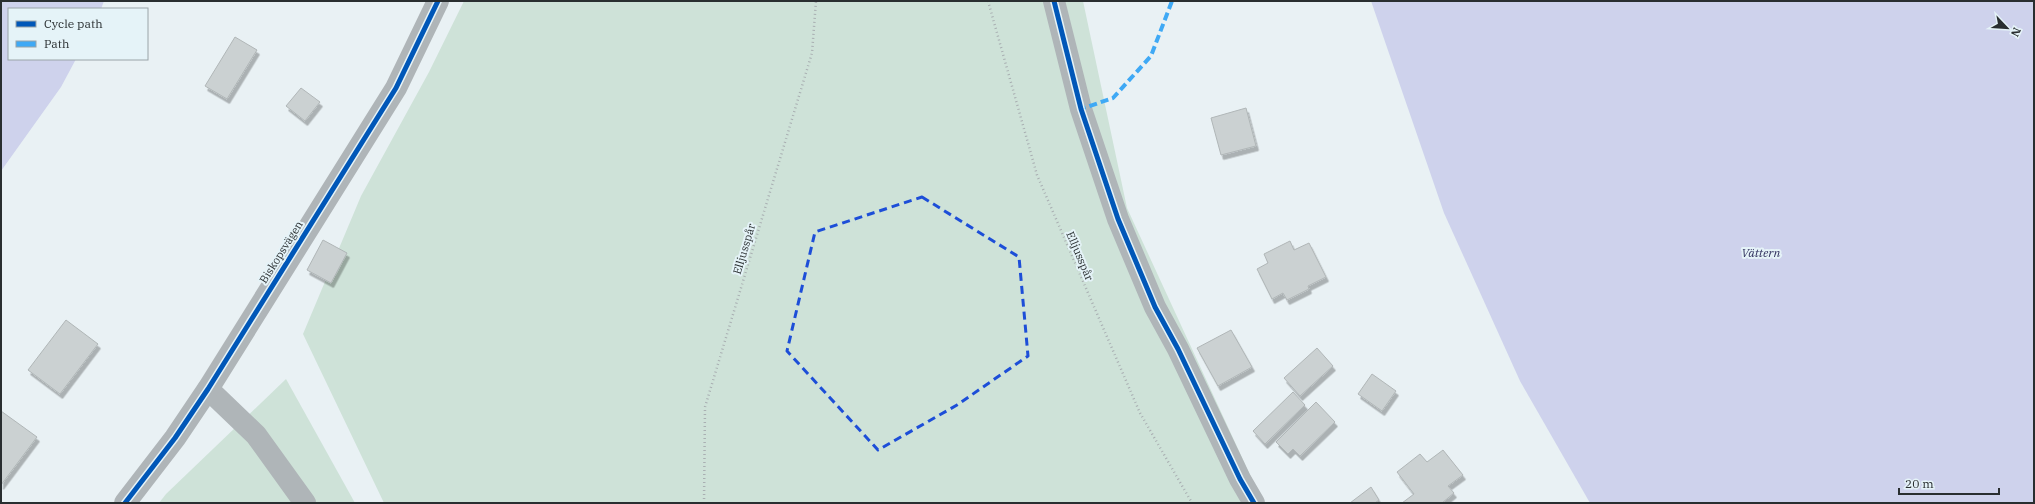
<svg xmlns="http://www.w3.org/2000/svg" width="2035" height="504" font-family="'IBM Plex Serif',serif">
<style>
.green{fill:#cee2d8}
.water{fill:#ced2ec}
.building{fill:#cbd1d2;stroke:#b0b6b7;filter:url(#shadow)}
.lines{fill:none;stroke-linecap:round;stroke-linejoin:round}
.path{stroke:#a9afb2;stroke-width:2.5;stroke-dasharray:1 3;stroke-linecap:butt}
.minor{stroke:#afb5b8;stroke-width:22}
.quiet{stroke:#3fa9f5;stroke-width:4;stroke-dasharray:8 4;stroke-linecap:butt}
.cycleway-casing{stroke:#e5f3f8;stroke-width:8}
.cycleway{stroke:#0057b8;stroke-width:5}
.marked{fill:none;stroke:#1d4ed8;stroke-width:3;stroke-dasharray:8 5;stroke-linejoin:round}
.labels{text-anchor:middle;stroke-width:4;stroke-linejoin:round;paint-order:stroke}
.street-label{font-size:11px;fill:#292e30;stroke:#e5f3f8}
.water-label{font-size:12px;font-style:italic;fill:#31315f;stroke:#e5f3f8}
</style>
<defs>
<filter id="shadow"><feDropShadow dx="2.5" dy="4.5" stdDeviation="0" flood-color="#0004"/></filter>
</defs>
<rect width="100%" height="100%" fill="#e9f1f4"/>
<!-- green -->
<g class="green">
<path d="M464,1H1083L1127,208L1263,503H384L303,334L361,196L429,72Z"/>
<path d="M286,379L355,503H159L166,494Z"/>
</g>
<!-- water -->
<g class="water">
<path d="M1,1H104L101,9H9V59H76L61,87L1,171Z"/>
<path d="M1371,1H2034V503H1590L1520,381L1444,213Z"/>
</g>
<!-- building -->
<g class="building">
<path d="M235,37L257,50L227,99L205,86Z"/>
<path d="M301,88L320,102L305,121L286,106Z"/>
<path d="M1246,108L1256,146L1221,155L1211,118Z"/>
<path d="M323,240L347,253L331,283L307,270Z"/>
<path d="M1290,241L1294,250L1309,243L1326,277L1308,286L1309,289L1287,300L1283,293L1272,299L1257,269L1268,263L1264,254Z"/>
<path d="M66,320L98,344L60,394L28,370Z"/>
<path d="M1231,330L1252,367L1218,386L1197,348Z"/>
<path d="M1317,348L1333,366L1300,396L1284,378Z"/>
<path d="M1372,374L1396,391L1382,411L1358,394Z"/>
<path d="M1293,392L1305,405L1265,444L1253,431Z"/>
<path d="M1316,402L1335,422L1300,456L1293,449L1288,454L1276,442Z"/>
<path d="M1,411L37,437L1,485Z"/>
<path d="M1443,450L1463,475L1448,486L1454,493L1442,503H1402L1414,494L1397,472L1420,454L1427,462Z"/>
<path d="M1371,487L1379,500L1375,503H1350Z"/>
</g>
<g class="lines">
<!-- path -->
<g class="path">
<path d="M988,1L1037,175L1140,413L1192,503"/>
<path d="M704,503L705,407L812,53L816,1"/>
</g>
<!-- minor -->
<g class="minor">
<path d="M1054,1L1081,109L1118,219L1155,307L1178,349L1240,479L1254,503"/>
<path d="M208,389L256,435L305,503"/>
<path d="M125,503L175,438L208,389L396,88L438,1"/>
</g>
<!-- quiet -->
<path class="quiet" d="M1082,112L1081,109L1113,98L1151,56L1172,1"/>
<!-- cycleway casing -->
<g class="cycleway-casing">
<g id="cycleway">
<path d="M1054,1L1081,109L1118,219L1155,307L1178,349L1240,479L1254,503"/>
<path d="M125,503L175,438L208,389L396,88L438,1"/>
</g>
</g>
<!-- cycleway -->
<use href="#cycleway" class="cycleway"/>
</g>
<!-- marked area -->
<path class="marked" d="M922,197L1019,257L1028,356L957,405L878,450L787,351L815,232Z"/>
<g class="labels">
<!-- street labels -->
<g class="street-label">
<text transform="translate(744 249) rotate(-73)" y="4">Elljusspår</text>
<text transform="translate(281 252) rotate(-58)" y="4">Biskopsvägen</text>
<text transform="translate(1080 256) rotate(67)" y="4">Elljusspår</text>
</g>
<!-- water labels -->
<g class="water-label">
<text x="1761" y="257">Vättern</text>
</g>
</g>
<!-- border -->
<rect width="2035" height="504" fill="none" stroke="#292e30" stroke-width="4"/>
<!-- legend -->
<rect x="8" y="8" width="140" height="52" fill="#e5f3f8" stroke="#9aa4a8"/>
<rect x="16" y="21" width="20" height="6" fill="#0057b8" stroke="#9aa4a8"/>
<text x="44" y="28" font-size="12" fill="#292e30">Cycle path</text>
<rect x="16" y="41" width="20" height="6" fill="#3fa9f5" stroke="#9aa4a8"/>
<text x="44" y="48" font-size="12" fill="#292e30">Path</text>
<!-- north arrow -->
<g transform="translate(2007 28) rotate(115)" stroke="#e5f3f8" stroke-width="3" paint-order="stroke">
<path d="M0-3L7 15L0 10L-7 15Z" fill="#292e30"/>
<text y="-6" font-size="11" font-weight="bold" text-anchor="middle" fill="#292e30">N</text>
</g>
<!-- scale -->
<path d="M1899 488v6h100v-6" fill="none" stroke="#292e30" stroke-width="2"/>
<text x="1905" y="488" font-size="12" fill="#292e30" stroke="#e5f3f8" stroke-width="3" paint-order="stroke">20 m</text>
</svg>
